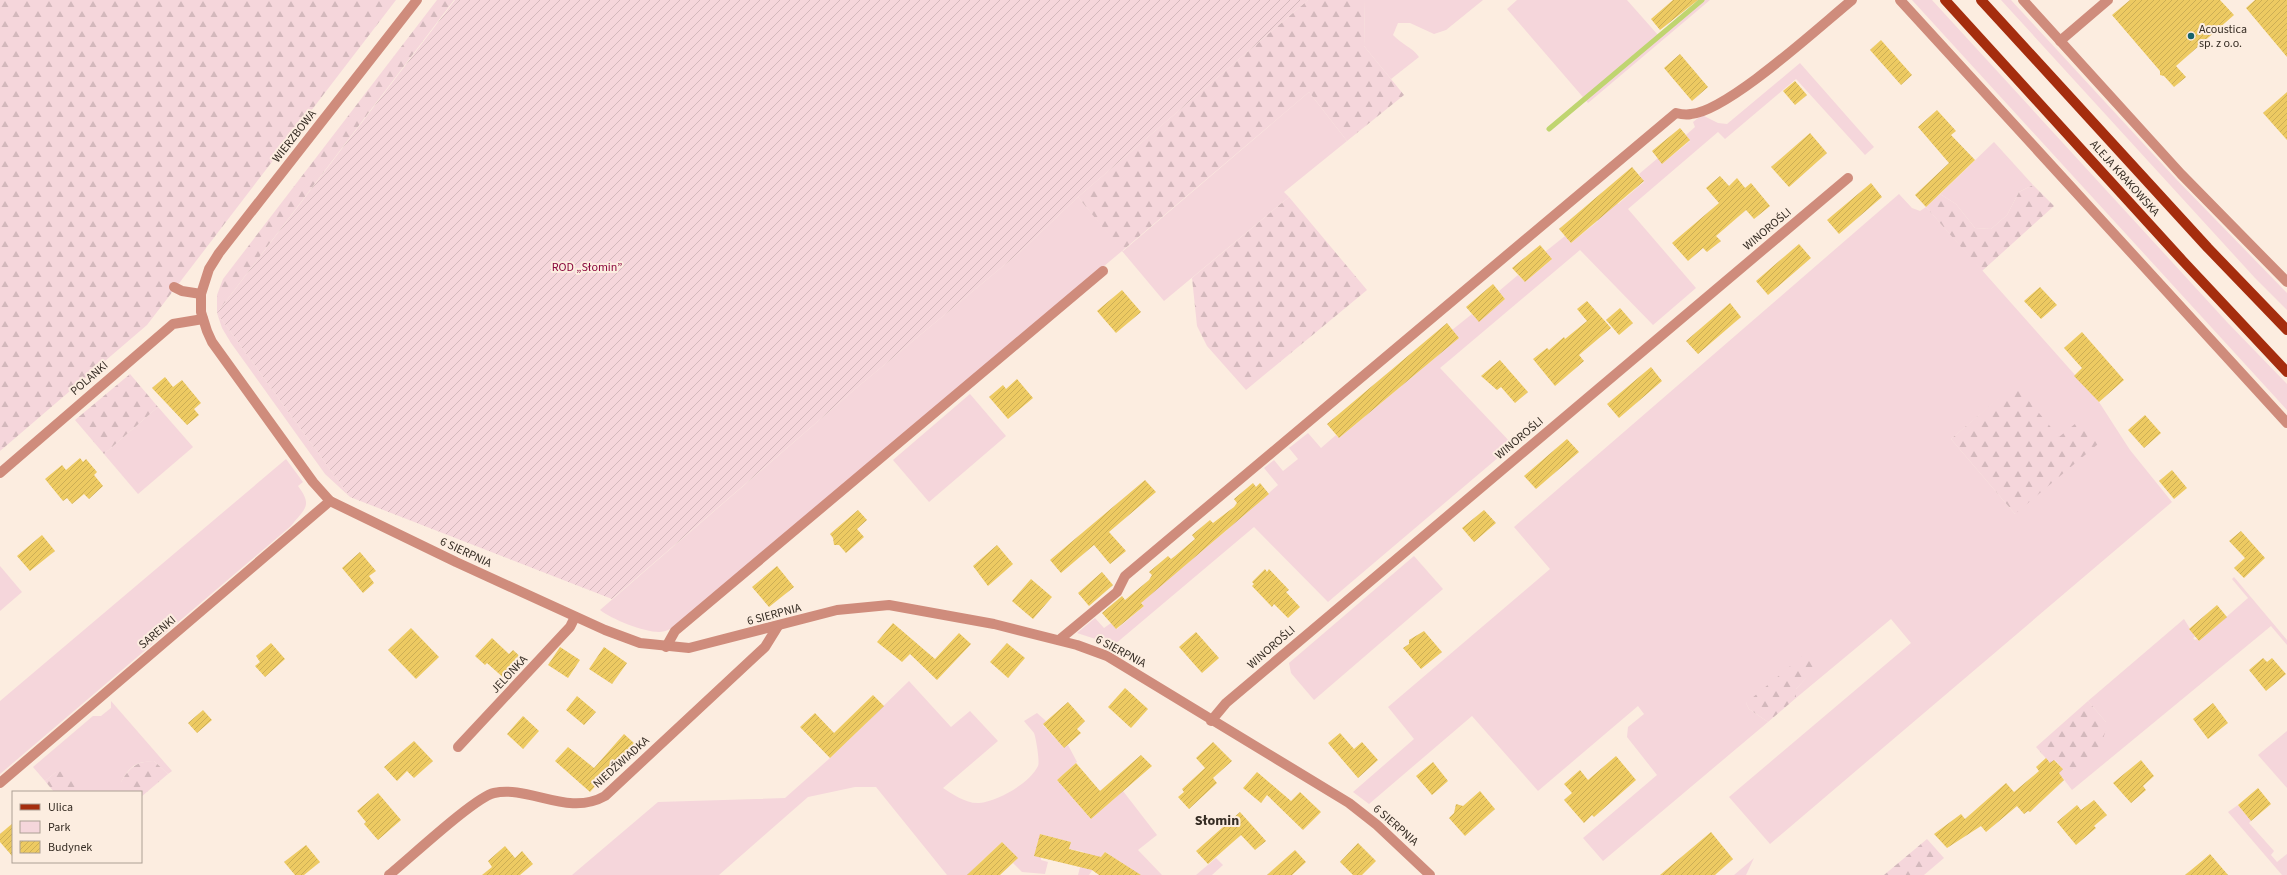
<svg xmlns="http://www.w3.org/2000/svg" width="2287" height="875" font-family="'Source Sans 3',sans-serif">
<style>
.green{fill:#f5d6db;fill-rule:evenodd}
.forest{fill:url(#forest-firs)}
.garden{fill:url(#garden-furrows)}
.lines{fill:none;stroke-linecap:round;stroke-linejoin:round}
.stream{stroke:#bfd570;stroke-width:5}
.building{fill:url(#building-hatch)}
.minor{stroke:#cf8c7c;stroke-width:10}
.major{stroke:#a52d0e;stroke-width:10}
.poi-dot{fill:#15636b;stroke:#fcede0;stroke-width:1.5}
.labels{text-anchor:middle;stroke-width:4;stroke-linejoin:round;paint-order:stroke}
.poi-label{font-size:12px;fill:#352c23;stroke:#fcede0;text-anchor:start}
.street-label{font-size:12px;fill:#352c23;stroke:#fcede0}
.park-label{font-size:12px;fill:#8a083d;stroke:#fcede0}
.quarter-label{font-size:14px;font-weight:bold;fill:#352c23;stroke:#fcede0}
</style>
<defs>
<pattern id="forest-firs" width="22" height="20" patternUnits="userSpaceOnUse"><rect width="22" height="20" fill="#f5d6db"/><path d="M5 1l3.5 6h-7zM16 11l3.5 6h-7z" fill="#d3b8bc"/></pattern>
<pattern id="garden-furrows" width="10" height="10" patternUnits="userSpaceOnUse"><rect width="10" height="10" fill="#f5d6db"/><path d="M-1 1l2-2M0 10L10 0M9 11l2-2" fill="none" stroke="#d3b8bc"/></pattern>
<pattern id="building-hatch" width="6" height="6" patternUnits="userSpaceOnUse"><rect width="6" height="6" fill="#edca62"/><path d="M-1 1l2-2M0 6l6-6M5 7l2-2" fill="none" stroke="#ccae55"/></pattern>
</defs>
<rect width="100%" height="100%" fill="#fcede0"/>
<!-- green -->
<g class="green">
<path d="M1365,0H1483L1446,30L1434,34L1410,23H1398L1393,35C1401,44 1412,47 1419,57L1391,79L1364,46Z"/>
<path d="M1517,0H1627L1658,35L1700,0H1710L1588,103L1507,9Z"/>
<path d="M1912,0H1932L2227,322L2287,384V410Z"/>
<path d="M2001,0H2011L2176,179L2287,293V310L2255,278Z"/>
<path d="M1800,63L1874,147L1865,155L1796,79L1725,139L1718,132L1628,209L1696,288L1653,325L1580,250L1452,358L1440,368L1513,445L1328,602L1254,527L1114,645L1077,633L1095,618L1104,628L1111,623L1117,629L1144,606L1141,602L1227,530L1225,529L1242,517L1278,485L1264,468L1274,460L1283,471L1298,459L1289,448L1308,433L1321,448L1336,435L1339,438L1459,338L1452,330L1472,314L1479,321L1505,299L1499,291L1518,275L1525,282L1551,260L1545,252L1565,236L1571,243L1598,221L1592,213L1611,197L1618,204L1644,182L1639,174L1658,158L1663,163L1690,141L1686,135L1695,127L1693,122L1702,115L1718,123L1727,124Z"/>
<path d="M1309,92L1347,141L1284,192L1289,197L1164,301L1122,251L676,626C670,629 665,632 659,632C644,632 611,619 600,610L854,390L1020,252L1078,197L1123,251Z"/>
<path d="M1994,142L2033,185L2019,192L2007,215L1991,229L1975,228L1956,204L1940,194Z"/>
<path d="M1899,194L1912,208L1920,211L1926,207L2099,402L2130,450L2172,502L1770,844L1729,797L1911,643L1891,619L1796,698V689L1806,678L1746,703L1749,709L1768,722L1603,861L1583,838L1657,775L1627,737L1628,727L1644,714L1638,706L1538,791L1472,716L1369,804L1353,792L1414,739L1388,707L1550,569L1514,527ZM2015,385L2059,438L2015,514L1951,439Z"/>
<path d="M217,313L350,497L325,474L231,343L222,328Z"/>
<path d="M970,394L1006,436L929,502L893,460Z"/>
<path d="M158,407L193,447L138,494L104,454Z"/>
<path d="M286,459L303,482L298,486C313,506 305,508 291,526L0,774V701Z"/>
<path d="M1414,556L1443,589L1314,700L1291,673L1289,663Z"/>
<path d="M0,566L22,592L0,611Z"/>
<path d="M2234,577L2287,640V645L2271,626L2072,790L2059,773L2063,769L2074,770L2106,722L2088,701L2184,619L2195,637L2193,638L2195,640L2197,639L2199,641L2248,598L2232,579Z"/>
<path d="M909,681L951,727L970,711L998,741L943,788C952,794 967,804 979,803C998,801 1030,783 1038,766C1040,762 1036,738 1034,733C1031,729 1027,725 1024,721L1037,713L1046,721L1043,725L1064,748L1068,745L1077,762L1057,780L1091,819L1123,791L1157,835L1138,850L1162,875H1128L1131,869L1105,852L1089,875H1078L1084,852L1069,849L1071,842L1040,834L1041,860L1048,862L1045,874L1022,872L1013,863L1017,858L1002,842L967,875H947L876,787H855L808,797L719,875H572L658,802L785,798L830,758Z"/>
<path d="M111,701L172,771L168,774L154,761C135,762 130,766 121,782V792H92L56,772L45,781L33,767L93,716H101L111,708Z"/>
<path d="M2287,731V788L2258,755Z"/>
<path d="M2238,805L2251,821L2249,823L2274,851L2271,855L2277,862L2287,854V875H2282L2228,812Z"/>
<path d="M1216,858L1223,865L1212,875H1196Z"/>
<path d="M1754,858L1746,875H1734Z"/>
</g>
<!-- forest -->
<g class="forest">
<path d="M0,0H396L147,325L0,451Z"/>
<path d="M437,0H454L217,313V295L223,279Z"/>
<path d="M1308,0H1365L1364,46L1404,95L1347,141L1309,92L1122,251L1078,197Z"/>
<path d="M2033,185L2054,206L1982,271L1926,207L1940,194L1956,204L1975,228L1991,229L2007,215L2019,192Z"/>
<path d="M1289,197L1367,290L1246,390L1207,346L1197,326L1192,278Z"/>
<path d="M130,374L158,407L104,454L75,420Z"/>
<path d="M2015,384L2059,437L2081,419L2098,444L2015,514L1951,439Z"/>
<path d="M1806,653L1813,659L1815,665L1811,673L1796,689V698L1768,722L1749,709L1746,703Z"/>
<path d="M2088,701L2106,722C2107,739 2093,763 2075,769C2072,771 2067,770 2063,769L2055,760L2050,763L2036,747Z"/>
<path d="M154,761L168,774L141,797V792H121V782C129,768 137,761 154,761Z"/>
<path d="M65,771C77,775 86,781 92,792H54L45,781L56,772Z"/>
<path d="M1927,839L1944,858L1924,875H1884Z"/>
</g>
<!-- garden -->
<path class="garden" d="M455,0H1308L1078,197L1020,252L854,390L612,599L350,497L217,313Z"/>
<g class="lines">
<!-- stream -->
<path class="stream" d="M1549,129L1702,0"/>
</g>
<!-- building -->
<g class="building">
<path d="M1673,0H1698L1660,30L1651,19Z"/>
<path d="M2130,0H2220L2234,15L2176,66L2186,77L2174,87L2164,76L2160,75V71L2112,15Z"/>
<path d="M2255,0H2287V57L2246,8Z"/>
<path d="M1881,40L1912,75L1901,85L1870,50Z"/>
<path d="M1680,54L1708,87L1692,101L1664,68Z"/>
<path d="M1795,81L1807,95L1795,105L1783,91Z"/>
<path d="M2287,92V140L2263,113Z"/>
<path d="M1937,110L1956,131L1951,135L1975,160L1926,207L1915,195L1949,163L1918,127Z"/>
<path d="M1680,128L1690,140L1662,164L1652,151Z"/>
<path d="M1810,133L1827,153L1789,187L1771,167Z"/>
<path d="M1632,167L1644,181L1571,243L1559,229Z"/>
<path d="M1720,176L1729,186L1737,178L1745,188L1751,183L1770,206L1754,219L1746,210L1716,236L1721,241L1707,252L1703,248L1688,261L1672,243L1719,203L1706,188Z"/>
<path d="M1871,183L1882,197L1839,234L1827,220Z"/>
<path d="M1799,244L1811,258L1768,295L1756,281Z"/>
<path d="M1540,245L1552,259L1525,282L1512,268Z"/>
<path d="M1493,284L1505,299L1479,322L1466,307Z"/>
<path d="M2040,287L2057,305L2041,319L2024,301Z"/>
<path d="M1122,290L1141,312L1116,333L1097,311Z"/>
<path d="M1587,301L1611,328L1579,355L1584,361L1555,386L1533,359L1547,348L1549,350L1564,337L1565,339L1587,321L1577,309Z"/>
<path d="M1730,303L1741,317L1698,354L1686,341Z"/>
<path d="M1620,308L1633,323L1619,335L1606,320Z"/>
<path d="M1447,323L1459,338L1339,438L1327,424Z"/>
<path d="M2082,332L2124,380L2099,402L2074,376L2082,368L2064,348Z"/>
<path d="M1500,360L1528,392L1515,403L1501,387L1497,390L1481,376Z"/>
<path d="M1651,367L1662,381L1619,418L1607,404Z"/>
<path d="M165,377L173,387L182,380L201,403L194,409L199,415L187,425L152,388Z"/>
<path d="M1017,379L1033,398L1008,419L989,397L1003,385L1006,389Z"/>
<path d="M2145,415L2161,433L2144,448L2128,430Z"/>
<path d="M1567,439L1579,452L1536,489L1524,476Z"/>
<path d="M80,458L83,462L86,459L97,472L94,475L103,486L89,499L84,494L72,504L67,498L63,501L45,479L62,465L66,470Z"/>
<path d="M2172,470L2187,488L2174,499L2159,481Z"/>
<path d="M1145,480L1156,492L1109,532L1126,551L1110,564L1094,545L1061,573L1050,560Z"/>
<path d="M1253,483L1256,487L1260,483L1269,494L1141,603L1144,606L1116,629L1102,613L1122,596L1125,600L1149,580L1152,575L1149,572L1168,556L1171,559L1175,556L1195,539L1192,535L1210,520L1213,523L1234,507L1237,503L1234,499Z"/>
<path d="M858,510L867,520L857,529L864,537L846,553L839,545H834L833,538L830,534Z"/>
<path d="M1484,510L1496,523L1474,542L1462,528Z"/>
<path d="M2241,531L2265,558L2244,578L2234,568L2245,558L2229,541Z"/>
<path d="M42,535L55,551L30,571L17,556Z"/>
<path d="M997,545L1013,564L988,586L973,566Z"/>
<path d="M360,552L376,571L369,576L374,583L363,593L342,568Z"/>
<path d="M777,566L794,587L769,607L752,587Z"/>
<path d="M1265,569L1267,572L1269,569L1289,590L1286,592L1300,607L1288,618L1274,604L1272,607L1252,586L1254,584L1252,582Z"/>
<path d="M1102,572L1113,585L1089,606L1078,593Z"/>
<path d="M1031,579L1052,597L1033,619L1012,601Z"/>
<path d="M2217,605L2227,617L2199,641L2189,629Z"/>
<path d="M893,623L935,659L959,633L971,644L937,680L910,654L902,662L877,642Z"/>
<path d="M411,628L439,657L416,679L388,650Z"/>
<path d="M1424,631L1442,652L1421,669L1403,648L1409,644V640Z"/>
<path d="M1196,632L1219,658L1202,673L1179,647Z"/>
<path d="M492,638L509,654L513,650L524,660L506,680L487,663L485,665L475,656Z"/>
<path d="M271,643L285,659L265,677L255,666L260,662L256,656Z"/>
<path d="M1007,643L1025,658L1008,678L990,662Z"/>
<path d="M560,647L580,660L568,678L548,665Z"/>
<path d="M604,647L627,663L612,684L589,669Z"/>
<path d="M2263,658L2267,662L2272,658L2286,674L2266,691L2249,670Z"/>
<path d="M1125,688L1148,709L1131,728L1108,707Z"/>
<path d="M873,695L884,706L830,758L800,727L815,713L834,733Z"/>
<path d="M577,696L596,712L584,725L566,710Z"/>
<path d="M1068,702L1085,721L1077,729L1081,733L1064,748L1043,724Z"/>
<path d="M2213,703L2228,723L2208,739L2193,719Z"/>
<path d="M203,710L212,720L197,733L188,723Z"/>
<path d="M523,716L539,731L523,749L507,734Z"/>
<path d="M1340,733L1354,749L1362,742L1378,760L1358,778L1328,743Z"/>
<path d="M624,734L634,743L590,792L555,761L568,747L594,768Z"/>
<path d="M414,741L433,761L414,778L407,771L397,781L384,767Z"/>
<path d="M1213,742L1232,761L1213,778L1217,783L1189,809L1178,797L1184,792L1182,789L1205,768L1196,758Z"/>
<path d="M1141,755L1152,766L1091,819L1057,780L1076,763L1100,791Z"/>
<path d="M1616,756L1636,780L1594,817L1592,815L1584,823L1564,800L1572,793L1564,784L1580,770L1588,780Z"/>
<path d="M2046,758L2050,763L2054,760L2063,769L2059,773L2064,780L2030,812L2028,811L2024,814L2017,806L1986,832L1981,826L1947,848L1934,834L1961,814L1965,819L2006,783L2014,792L2039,771L2036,767Z"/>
<path d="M2141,760L2154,776L2143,786L2146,790L2131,803L2113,783Z"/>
<path d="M1433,762L1448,781L1432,795L1416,776Z"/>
<path d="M1257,772L1291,801L1300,792L1321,812L1303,830L1267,795L1261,803L1243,788Z"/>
<path d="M2258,788L2271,804L2251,821L2238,805Z"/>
<path d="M1480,791L1495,809L1465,836L1449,818L1454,813L1456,804L1463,806Z"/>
<path d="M378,793L401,820L378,840L364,824L366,822L357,811Z"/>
<path d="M2094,800L2107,815L2094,826L2096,828L2076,845L2057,822L2077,805L2081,810Z"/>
<path d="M1240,812L1266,841L1255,850L1241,835L1208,864L1196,851Z"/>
<path d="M13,823V857L0,842V834Z"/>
<path d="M1711,832L1733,859L1715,875H1660Z"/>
<path d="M1040,834L1071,842L1069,849L1101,857L1105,852L1141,875H1099L1092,870L1034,856Z"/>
<path d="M1002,842L1018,858L1000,875H967Z"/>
<path d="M1358,843L1376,861L1362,875H1353L1340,862Z"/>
<path d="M306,845L320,862L304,875H295L284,862Z"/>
<path d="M505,846L515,858L522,851L533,864L520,875H482L492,867L488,861Z"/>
<path d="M1295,850L1306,862L1292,875H1267Z"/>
<path d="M2210,854L2228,875H2185L2202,861Z"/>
</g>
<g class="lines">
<!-- minor -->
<g class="minor">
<path d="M417,0L219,253L209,269L201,294V312L207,331L212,342L313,482L330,501L456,562L605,630L640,643L689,648L837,610L889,605L994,624L1077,645L1107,656L1349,803L1377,825L1430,875"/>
<path d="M1900,0L2287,423"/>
<path d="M2023,0L2181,174L2287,282"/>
<path d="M2060,41L2108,0"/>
<path d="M174,287L182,291L201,294"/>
<path d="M0,473L173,324L203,319"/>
<path d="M1059,640L1117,592L1125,576L1676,113C1680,114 1686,115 1691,114C1728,111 1820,26 1852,0"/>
<path d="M666,647L675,631L1103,271"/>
<path d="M1211,721L1226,703L1848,178"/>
<path d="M458,747L570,627L575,617"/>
<path d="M0,783L330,501"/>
<path d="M389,875C409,859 475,797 494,793C529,785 568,817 605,796L765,647L778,626"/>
</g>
<!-- major -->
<g class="major">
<path d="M1945,0L2182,260L2287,372"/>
<path d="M1981,0L2208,248L2287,330"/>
</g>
</g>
<!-- markers -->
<circle class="poi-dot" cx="2191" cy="36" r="4"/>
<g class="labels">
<!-- poi labels -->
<g class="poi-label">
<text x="2199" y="33">Acoustica<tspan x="2199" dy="14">sp. z o.o.</tspan></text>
</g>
<!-- street labels -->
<g class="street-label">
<text transform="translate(294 136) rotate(-52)" y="4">WIERZBOWA</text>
<text transform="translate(2125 178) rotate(48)" y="4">ALEJA KRAKOWSKA</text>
<text transform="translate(1767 229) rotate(-40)" y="4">WINOROŚLI</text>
<text transform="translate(89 378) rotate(-41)" y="4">POLANKI</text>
<text transform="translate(1519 438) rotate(-40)" y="4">WINOROŚLI</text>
<text transform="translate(466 552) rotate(25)" y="4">6 SIERPNIA</text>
<text transform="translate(774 614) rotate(-15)" y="4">6 SIERPNIA</text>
<text transform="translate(157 632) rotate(-40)" y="4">SARENKI</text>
<text transform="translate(1271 647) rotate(-41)" y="4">WINOROŚLI</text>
<text transform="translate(1121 651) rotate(28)" y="4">6 SIERPNIA</text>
<text transform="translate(509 674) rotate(-47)" y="4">JELONKA</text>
<text transform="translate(621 762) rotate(-42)" y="4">NIEDŹWIADKA</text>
<text transform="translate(1396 825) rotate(41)" y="4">6 SIERPNIA</text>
</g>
<!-- park labels -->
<g class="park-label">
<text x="587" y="271">ROD „Słomin”</text>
</g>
<!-- quarter labels -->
<g class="quarter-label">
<text x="1217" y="825">Słomin</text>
</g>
</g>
<!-- legend -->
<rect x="12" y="791" width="130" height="72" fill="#fcede0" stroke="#aca094"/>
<rect x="20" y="804" width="20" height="6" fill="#a52d0e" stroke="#aca094"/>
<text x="48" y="811" font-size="12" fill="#352c23">Ulica</text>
<rect x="20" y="821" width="20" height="12" fill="#f5d6db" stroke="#aca094"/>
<text x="48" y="831" font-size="12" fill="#352c23">Park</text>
<rect x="20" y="841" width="20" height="12" fill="url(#building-hatch)" stroke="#aca094"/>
<text x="48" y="851" font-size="12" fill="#352c23">Budynek</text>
</svg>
